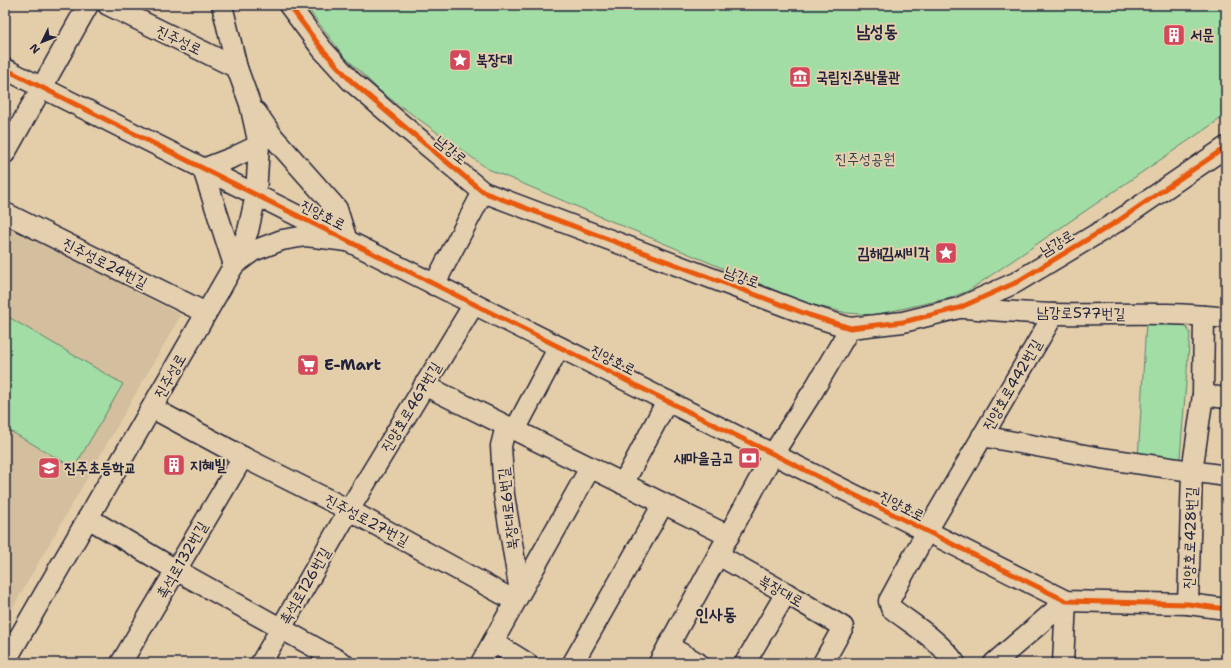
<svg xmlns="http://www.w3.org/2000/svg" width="1231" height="668" font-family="'Shantell Sans','Poor Story',sans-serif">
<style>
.built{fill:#d3bf9d}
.green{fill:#a1dda4;stroke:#628070}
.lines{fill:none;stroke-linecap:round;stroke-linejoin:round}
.minor-casing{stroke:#22223b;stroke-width:23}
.minor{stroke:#e4cfae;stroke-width:20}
.cycleway-casing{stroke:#e4cfae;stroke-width:8}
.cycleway{stroke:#e8590c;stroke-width:5}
.labels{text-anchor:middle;stroke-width:4;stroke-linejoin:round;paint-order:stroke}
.poi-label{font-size:15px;font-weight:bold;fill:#22223b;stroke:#e4cfae;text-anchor:start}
.street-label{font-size:15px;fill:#22223b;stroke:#e4cfae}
.park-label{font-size:15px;fill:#353e4b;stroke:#e4cfae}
.quarter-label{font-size:17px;font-weight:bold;fill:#22223b;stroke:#e4cfae}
</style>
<rect width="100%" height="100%" fill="#e4ceaa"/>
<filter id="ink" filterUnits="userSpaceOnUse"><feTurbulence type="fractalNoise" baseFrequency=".025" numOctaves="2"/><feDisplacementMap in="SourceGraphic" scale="8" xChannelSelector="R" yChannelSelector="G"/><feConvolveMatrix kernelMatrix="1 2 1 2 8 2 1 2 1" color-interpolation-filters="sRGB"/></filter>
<g filter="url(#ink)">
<!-- built -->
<path class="built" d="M5,224L181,315L5,621Z"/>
<!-- green -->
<g class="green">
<path d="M305,5H1226V115L968,291L950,298L874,315L847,313L805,303L488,169L381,92L343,55Z"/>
<path d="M5,315L123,384L74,468L5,428Z"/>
<path d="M1146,322L1182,324L1187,328L1190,333L1180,458L1171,465L1138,460Z"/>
</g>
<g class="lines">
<!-- minor casing -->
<g class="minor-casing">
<g id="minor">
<path d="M108,5L237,68"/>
<path d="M289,5L322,49L351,81L400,123L483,192L809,315L850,328L903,322L959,308L1015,283L1118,221L1226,147"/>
<path d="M5,69L1066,601L1188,604L1226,609"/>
<path d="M256,112L274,138L337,209L347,241L306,236L282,240L253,251L234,265L203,169L234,157L259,145"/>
<path d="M5,153L88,5"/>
<path d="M5,213L206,313"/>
<path d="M434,285L483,192"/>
<path d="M963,308C993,310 1024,313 1055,314C1112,315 1169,311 1226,318"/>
<path d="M424,385L729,536"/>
<path d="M1203,395L1226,398"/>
<path d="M152,408L243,457L349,510L515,601"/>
<path d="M506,426L501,446L504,495L520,592"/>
<path d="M515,430L559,347"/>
<path d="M982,436L1101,458L1226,476"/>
<path d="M623,484L667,401"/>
<path d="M88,518L176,570L343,663"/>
<path d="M718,555L786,593L843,627L823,663"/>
<path d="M1188,604L1192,472L1203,395L1204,316"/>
<path d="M493,642L527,663"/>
<path d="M668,646L698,663"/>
<path d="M5,662L234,265L248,231L256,195L259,145L250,104L237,68L222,5"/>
<path d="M121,663L243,457"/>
<path d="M261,663L349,510L474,304"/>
<path d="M481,663L590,468"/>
<path d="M573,663L663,504"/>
<path d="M659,663L773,454L813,391L850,328"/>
<path d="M745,663L786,593"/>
<path d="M955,663C939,640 913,625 891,608L889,601L927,531L1054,314"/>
<path d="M994,663L1066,601"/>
<path d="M1063,663L1066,601"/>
</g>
</g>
<!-- minor -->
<use href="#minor" class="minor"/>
<!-- cycleway casing -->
<g class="cycleway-casing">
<g id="cycleway">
<path d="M289,5L322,49L351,81L400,123L483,192L809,315L850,328L903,322L959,308L1015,283L1118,221L1226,147"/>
<path d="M5,69L1066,601L1188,604L1226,609"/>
</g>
</g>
<!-- cycleway -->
<use href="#cycleway" class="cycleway"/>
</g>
</g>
<!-- icons -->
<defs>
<g id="building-square" transform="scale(1.15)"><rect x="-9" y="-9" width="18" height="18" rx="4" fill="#d1495b" stroke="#e4cfae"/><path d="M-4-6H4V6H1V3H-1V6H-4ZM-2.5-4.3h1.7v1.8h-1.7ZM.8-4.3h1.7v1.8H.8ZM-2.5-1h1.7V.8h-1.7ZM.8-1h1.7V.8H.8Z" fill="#fff"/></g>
<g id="sight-square" transform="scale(1.15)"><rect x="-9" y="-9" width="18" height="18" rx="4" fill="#d1495b" stroke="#e4cfae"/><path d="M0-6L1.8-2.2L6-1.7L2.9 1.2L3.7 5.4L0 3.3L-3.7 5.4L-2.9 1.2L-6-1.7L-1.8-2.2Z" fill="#fff"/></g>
<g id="museum-square" transform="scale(1.15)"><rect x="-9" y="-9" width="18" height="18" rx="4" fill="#d1495b" stroke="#e4cfae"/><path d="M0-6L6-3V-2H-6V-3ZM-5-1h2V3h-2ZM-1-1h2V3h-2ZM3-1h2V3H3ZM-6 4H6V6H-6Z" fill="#fff"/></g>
<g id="supermarket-square" transform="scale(1.15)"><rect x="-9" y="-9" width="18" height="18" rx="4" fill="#d1495b" stroke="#e4cfae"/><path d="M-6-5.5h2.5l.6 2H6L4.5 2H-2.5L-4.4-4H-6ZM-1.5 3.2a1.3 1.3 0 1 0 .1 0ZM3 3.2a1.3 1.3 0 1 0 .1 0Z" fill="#fff"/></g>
<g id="bank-square" transform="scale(1.15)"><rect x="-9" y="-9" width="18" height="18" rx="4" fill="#d1495b" stroke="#e4cfae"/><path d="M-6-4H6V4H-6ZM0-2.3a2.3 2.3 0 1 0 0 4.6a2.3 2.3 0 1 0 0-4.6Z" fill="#fff"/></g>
<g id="school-square" transform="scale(1.15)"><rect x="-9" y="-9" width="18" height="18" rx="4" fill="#d1495b" stroke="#e4cfae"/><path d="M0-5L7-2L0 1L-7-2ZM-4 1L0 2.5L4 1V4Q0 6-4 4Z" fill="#fff"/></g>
</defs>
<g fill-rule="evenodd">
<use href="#building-square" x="1174" y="35"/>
<use href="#sight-square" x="460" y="60"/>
<use href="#museum-square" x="800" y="77"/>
<use href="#sight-square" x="946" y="253"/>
<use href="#supermarket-square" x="308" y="365"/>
<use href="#bank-square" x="749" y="458"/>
<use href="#building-square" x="174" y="465"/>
<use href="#school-square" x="49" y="468"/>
</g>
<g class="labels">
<!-- poi labels -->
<g class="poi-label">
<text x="1190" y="40">서문</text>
<text x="476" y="65">북장대</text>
<text x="816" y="82">국립진주박물관</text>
<text x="930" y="258" text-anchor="end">김해김씨비각</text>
<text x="324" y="370">E-Mart</text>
<text x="734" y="463" text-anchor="end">새마을금고</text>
<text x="190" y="470">지혜빌</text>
<text x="64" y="473">진주초등학교</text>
</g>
<!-- street labels -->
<g class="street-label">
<text transform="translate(179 40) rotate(26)" y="5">진주성로</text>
<text transform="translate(451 150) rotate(39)" y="5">남강로</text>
<text transform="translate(323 215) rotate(27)" y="5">진양호로</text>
<text transform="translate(1057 243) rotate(-31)" y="5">남강로</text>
<text transform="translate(105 263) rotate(27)" y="5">진주성로24번길</text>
<text transform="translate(742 277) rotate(21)" y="5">남강로</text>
<text transform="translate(1081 313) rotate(1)" y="5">남강로577번길</text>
<text transform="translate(613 360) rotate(27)" y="5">진양호로</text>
<text transform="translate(170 376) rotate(-60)" y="5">진주성로</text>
<text transform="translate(1012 385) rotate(-60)" y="5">진양호로442번길</text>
<text transform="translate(411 407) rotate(-59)" y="5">진양호로467번길</text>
<text transform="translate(902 506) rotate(27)" y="5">진양호로</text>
<text transform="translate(508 509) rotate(-97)" y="5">북장대로6번길</text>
<text transform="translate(367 520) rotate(28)" y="5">진주성로27번길</text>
<text transform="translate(1190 538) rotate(-88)" y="5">진양호로428번길</text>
<text transform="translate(182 560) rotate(-60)" y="5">촉석로132번길</text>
<text transform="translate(305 586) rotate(-60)" y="5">촉석로126번길</text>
<text transform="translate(781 591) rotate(30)" y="5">북장대로</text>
</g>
<!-- park labels -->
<g class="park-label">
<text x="865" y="164">진주성공원</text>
</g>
<!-- quarter labels -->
<g class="quarter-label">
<text x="877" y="37">남성동</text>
<text x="716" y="620">인사동</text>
</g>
</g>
<!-- margin -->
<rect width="1231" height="668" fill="none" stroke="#e4cfae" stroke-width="20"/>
<rect x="10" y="10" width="1211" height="648" fill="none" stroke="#22223b" stroke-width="1.5" filter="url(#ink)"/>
<!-- north arrow -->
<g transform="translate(42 42) rotate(227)" stroke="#e4cfae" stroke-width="3" paint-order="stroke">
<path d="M0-3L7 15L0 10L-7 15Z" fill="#22223b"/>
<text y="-6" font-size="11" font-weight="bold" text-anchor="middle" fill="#22223b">N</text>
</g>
</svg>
